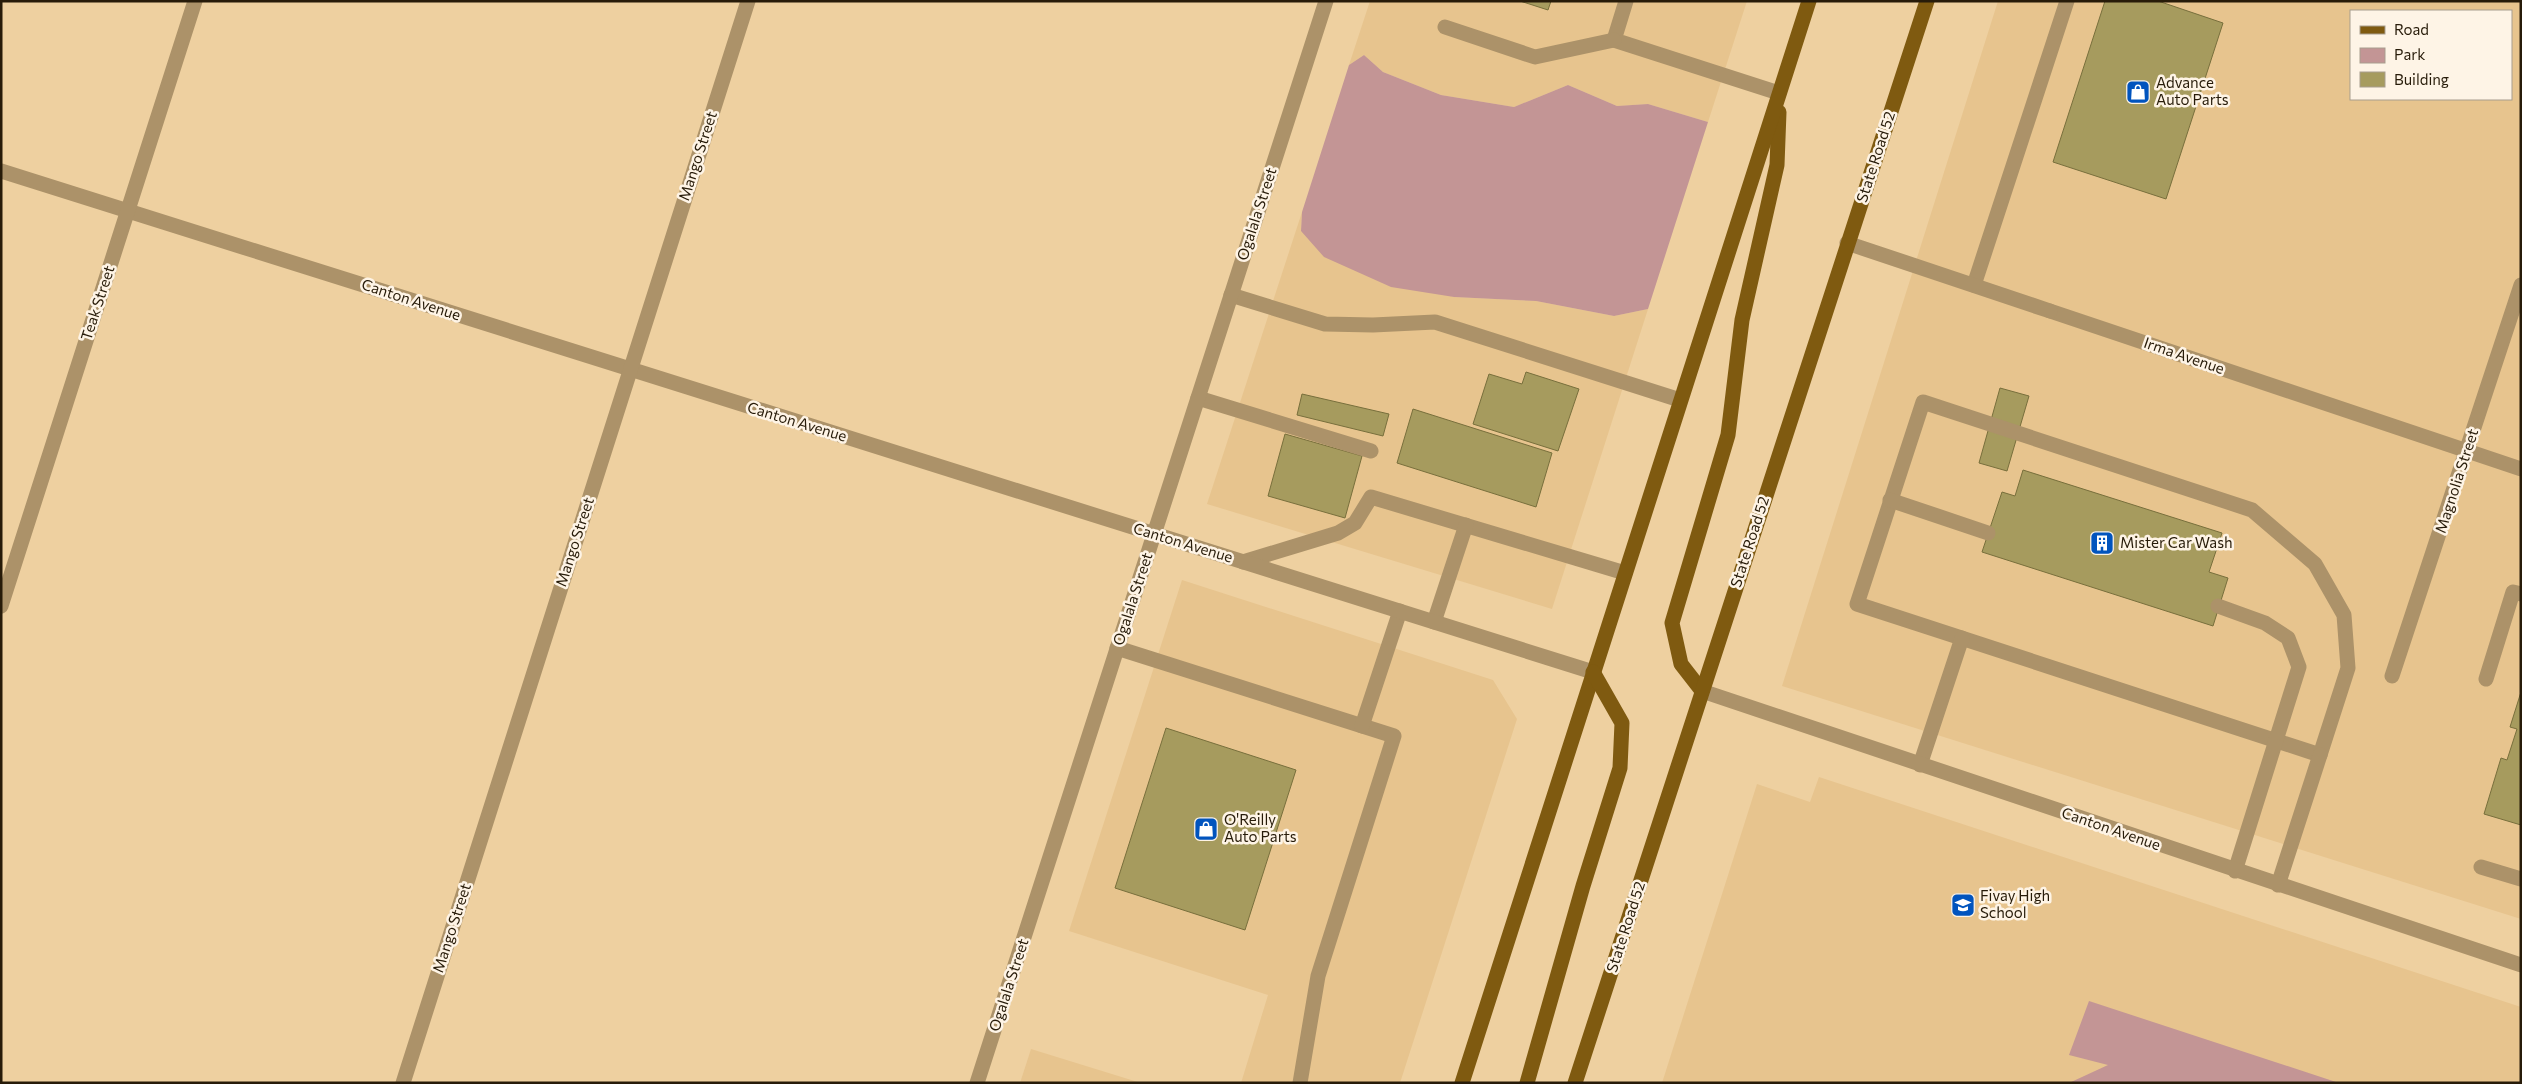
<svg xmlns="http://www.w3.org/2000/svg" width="2522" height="1084" font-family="Commissioner,sans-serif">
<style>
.built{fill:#e7c48e;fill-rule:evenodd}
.green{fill:#c39595}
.building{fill:#a69b5e;stroke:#786f3c}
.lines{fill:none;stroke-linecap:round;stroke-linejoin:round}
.lane{stroke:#ac9269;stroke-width:15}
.street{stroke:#ac9269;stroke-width:15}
.primary{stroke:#7f5a10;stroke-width:15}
.labels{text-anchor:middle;stroke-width:5;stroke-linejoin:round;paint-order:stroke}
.poi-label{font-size:15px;fill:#271b09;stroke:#fef4e6;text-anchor:start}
.street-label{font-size:15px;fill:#271b09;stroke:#fef4e6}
</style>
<rect width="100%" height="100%" fill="#eed0a0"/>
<!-- built -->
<g class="built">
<path d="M1370,1H1747L1708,122L1648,104L1617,106L1568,85L1514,107L1441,95L1383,72L1364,55L1349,65Z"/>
<path d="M1998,1H2521V919L1782,686ZM2351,11H2511V99H2351Z"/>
<path d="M1302,212L1301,231L1454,297L1536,301L1614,316L1648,309L1552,609L1207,504Z"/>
<path d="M1182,580L1493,680L1517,719L1400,1083H1241L1268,995L1069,931Z"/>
<path d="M1819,777L2521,1007V1083H1662L1757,784L1810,802Z"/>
<path d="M1031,1049L1141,1083H1020Z"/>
</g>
<!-- green -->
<g class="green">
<path d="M1364,55L1383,72L1441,95L1514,107L1568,85L1617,106L1648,104L1708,122L1648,309L1614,316L1536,301L1454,297L1391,287L1324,257L1301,231L1302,212L1349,65Z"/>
<path d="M2089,1001L2339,1083H2069L2108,1065L2069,1055Z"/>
</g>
<!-- building -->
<g class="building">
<path d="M1520,1H1551L1548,10Z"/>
<path d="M2105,1H2158L2223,23L2166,199L2053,162Z"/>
<path d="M1526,372L1579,389L1558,451L1473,424L1489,374L1522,384Z"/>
<path d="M2000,388L2029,396L2007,471L1979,463Z"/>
<path d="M1302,394L1389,414L1383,436L1297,415Z"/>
<path d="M1413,409L1552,453L1536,507L1397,463Z"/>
<path d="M1285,434L1362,456L1345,518L1268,496Z"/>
<path d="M2023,470L2222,533L2209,572L2228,578L2213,626L1982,552L2002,492L2015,496Z"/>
<path d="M2521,692V825L2484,814L2501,758L2507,760L2517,729L2510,727Z"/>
<path d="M1166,728L1296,770L1245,930L1115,888Z"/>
</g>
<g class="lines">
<!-- lane -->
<g class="lane">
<path d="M1626,1L1614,40L1779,93"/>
<path d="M1445,27L1535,57L1614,40"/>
<path d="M1974,285L2067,1"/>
<path d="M1231,295L1325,324L1373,325L1435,322L1680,400"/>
<path d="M2050,311L2521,469"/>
<path d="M1198,398L1371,451"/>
<path d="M1923,402L2252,510L2315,564L2344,615L2348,668L2320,755L1857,604Z"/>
<path d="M1890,500L1988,533"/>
<path d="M1243,562L1338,533L1355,523L1371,497L1625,573"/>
<path d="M2218,606L2265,623L2288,638L2299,667L2235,871"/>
<path d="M1434,622L1466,525"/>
<path d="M1117,648L1394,736L1318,976L1300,1083"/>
<path d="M2392,676L2521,285"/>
<path d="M2486,679L2513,592L2521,594"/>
<path d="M1362,726L1400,611"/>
<path d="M1920,765L1962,638"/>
<path d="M2481,867L2521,879"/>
<path d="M2278,885L2320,755"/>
</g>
<!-- street -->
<g class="street">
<path d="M1,171L1593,672"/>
<path d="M1847,243L2050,311"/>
<path d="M1,606L195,1"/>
<path d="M1702,691L2521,965"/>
<path d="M403,1083L748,1"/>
<path d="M977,1083L1326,1"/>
</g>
<!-- primary -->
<g class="primary">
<path d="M1702,691L1681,664L1672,623L1728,435L1742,320L1777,165L1779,112"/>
<path d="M1462,1083L1809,1"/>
<path d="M1527,1083L1583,886L1620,768L1622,723L1593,672"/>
<path d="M1575,1083L1927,1"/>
</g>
</g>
<!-- icons -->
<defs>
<g id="shop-square" transform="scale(1.25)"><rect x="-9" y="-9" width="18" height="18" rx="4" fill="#0154be" stroke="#fef4e6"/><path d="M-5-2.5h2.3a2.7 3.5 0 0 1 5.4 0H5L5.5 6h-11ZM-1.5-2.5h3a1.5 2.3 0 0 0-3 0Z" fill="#fff"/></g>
<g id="building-square" transform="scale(1.25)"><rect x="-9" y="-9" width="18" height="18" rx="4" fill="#0154be" stroke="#fef4e6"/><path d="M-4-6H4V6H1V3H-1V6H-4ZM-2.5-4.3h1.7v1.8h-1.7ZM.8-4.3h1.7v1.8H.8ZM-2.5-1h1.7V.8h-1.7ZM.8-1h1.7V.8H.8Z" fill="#fff"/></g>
<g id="school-square" transform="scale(1.25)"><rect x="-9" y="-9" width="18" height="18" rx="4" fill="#0154be" stroke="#fef4e6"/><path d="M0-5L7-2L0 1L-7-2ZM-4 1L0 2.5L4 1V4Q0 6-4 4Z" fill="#fff"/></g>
</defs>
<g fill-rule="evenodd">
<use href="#shop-square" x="2138" y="92"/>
<use href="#building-square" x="2102" y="543"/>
<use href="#shop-square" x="1206" y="829"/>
<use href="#school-square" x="1963" y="905"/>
</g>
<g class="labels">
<!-- poi labels -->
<g class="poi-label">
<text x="2156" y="88">Advance<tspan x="2156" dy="17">Auto Parts</tspan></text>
<text x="2120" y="548">Mister Car Wash</text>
<text x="1224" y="825">O'Reilly<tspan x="1224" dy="17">Auto Parts</tspan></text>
<text x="1980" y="901">Fivay High<tspan x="1980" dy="17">School</tspan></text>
</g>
<!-- street labels -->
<g class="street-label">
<text transform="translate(698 156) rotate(-72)" y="5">Mango Street</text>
<text transform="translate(1876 157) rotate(-72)" y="5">State Road 52</text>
<text transform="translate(1257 214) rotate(-72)" y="5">Ogalala Street</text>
<text transform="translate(411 300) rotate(18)" y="5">Canton Avenue</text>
<text transform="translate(98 303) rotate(-72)" y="5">Teak Street</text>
<text transform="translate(2184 356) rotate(19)" y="5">Irma Avenue</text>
<text transform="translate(797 422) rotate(17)" y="5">Canton Avenue</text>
<text transform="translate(2457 481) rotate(-72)" y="5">Magnolia Street</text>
<text transform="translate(575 542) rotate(-72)" y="5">Mango Street</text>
<text transform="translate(1750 542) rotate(-72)" y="5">State Road 52</text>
<text transform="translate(1183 543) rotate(17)" y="5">Canton Avenue</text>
<text transform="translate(1133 599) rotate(-72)" y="5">Ogalala Street</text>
<text transform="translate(2111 829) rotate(19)" y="5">Canton Avenue</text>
<text transform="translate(1626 927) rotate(-72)" y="5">State Road 52</text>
<text transform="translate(452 928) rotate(-72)" y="5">Mango Street</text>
<text transform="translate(1009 985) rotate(-72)" y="5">Ogalala Street</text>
</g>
</g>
<!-- border -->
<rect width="2522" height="1084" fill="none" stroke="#271b09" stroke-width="5"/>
<!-- legend -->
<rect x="2350" y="10" width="162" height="90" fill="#fef4e6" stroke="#a89d8e"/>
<rect x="2360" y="26" width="25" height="8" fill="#7f5a10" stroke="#a89d8e"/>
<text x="2394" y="35" font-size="15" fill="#271b09">Road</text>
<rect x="2360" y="48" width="25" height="15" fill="#c39595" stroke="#a89d8e"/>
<text x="2394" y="60" font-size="15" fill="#271b09">Park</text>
<rect x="2360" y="72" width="25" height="15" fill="#a69b5e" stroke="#a89d8e"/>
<text x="2394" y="85" font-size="15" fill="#271b09">Building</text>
</svg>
